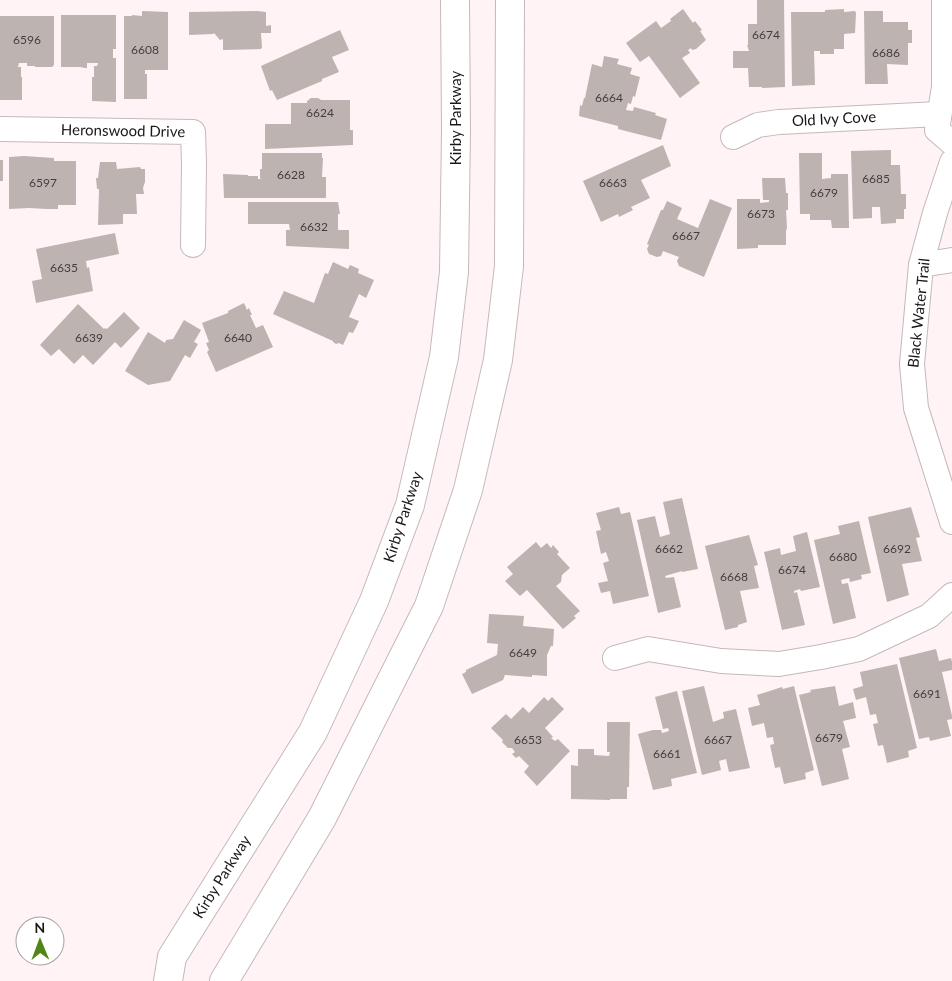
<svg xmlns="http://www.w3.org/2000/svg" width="952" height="981" font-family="Lato,sans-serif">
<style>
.building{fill:#bdb3b1}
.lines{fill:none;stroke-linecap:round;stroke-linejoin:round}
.minor-casing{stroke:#c4b9ba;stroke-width:26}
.secondary-casing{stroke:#c4b9ba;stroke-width:30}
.minor{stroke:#fff;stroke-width:24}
.secondary{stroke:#fff;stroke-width:28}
.labels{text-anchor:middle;stroke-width:4;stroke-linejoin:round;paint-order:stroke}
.number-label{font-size:12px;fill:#443e3e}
.street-label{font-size:15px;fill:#1b1717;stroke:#fff}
</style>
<rect width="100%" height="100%" fill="#fff3f5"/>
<!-- building -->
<g class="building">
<path d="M757,0H784L785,87L762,88V87H749L748,68H733V51H749L747,45H748V24H757Z"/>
<path d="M683,9L693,23L695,21L702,30L700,31L706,40L696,49L692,50L691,48L688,50L690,53L682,58L700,83L680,98L649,56L640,62L626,43L656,21L661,28L671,21L670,19Z"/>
<path d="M844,9V12L855,11L856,13L855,33L844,34V49H834V54H820V51H814L815,85L792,86L791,12H825V10Z"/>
<path d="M142,11L168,12V70H145V74H147V99H124V16H132V15L142,16Z"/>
<path d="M257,11L266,12V26L271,25V33H261L262,47L261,49L223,50V39L220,40L214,33L213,34L189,35V12Z"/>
<path d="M864,11H883V22H908V30H912V43H908V65L887,64L888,84H865Z"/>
<path d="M61,15H116V49H113V58H116V102L92,101V77H94V66H97L98,63H87V68H85L80,67H61Z"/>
<path d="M0,16H54V65L52,67H35V66H27V63H19L18,67H21V77H22V100H0Z"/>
<path d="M340,30L349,50L332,57L339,72L322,79V81L277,100L272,90L270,91L261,66Z"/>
<path d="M604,56L619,59L617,64L632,68L630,74L640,77L635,97L633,96L631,104L628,103L626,110L633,111L634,107L656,113L655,115L667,119L661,140L618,129V126L579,116L580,105L582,106L584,98H585L592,64L602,67Z"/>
<path d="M311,98H318L321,100H350V130H353V145L265,149V124H291V103H307V101Z"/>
<path d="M663,145L671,166L641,180L650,198L631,207L633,210L619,217L618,214L601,222L583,181Z"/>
<path d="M891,150V165H900L901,194H906V209H904V219H896V223L881,224L880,207H872V218L853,219L851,151Z"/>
<path d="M262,153H322V158H323L322,177H326V198H224L223,174L248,175V176H258V179H261L260,178V169H262Z"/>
<path d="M799,153H822V179L831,178V174H848L849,228H832L831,220H810V214H800Z"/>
<path d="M24,156L54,158V161H76V205H58V209H47L29,208L9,209V157Z"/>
<rect x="0" y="160" width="3" height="21"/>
<path d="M100,162H116L117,169L140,167L141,169H145V182L143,188L144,194H136L137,214H123V224L98,225L99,189H97L96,178H98Z"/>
<path d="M762,178H785L786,193H788V210H786L787,228L786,231V245H758V248L737,249V199H760V203L769,202V200H763Z"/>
<path d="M710,199L732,208L704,277L679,266L677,261L679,257L663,251L661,256L657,257L649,254L647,249L649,245L647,244L661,210H663L667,201L682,208L677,219L698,228Z"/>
<path d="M248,202H338L340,214H338V230H349V249L286,246V230H290L289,224H248Z"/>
<path d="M115,233L119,254L86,261L87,268L89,267L93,291L36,303L32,281L42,279L36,249Z"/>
<path d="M333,262L348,269L350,265L359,269L358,273L374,280L366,298L359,294L349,317L359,321L353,333L349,332L343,345L339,343L336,344L333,342V341L273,314L284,291L314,303L325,273L328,274Z"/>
<path d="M244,303L247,310L249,308L252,315H250L256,328L263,325L273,347L216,372L207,352L209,350L206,343L209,342L202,323L228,313V311Z"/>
<path d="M78,304L104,329L105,328L107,329L124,312L140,328L121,348L115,342L93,365L83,355L74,364L59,349L51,356L40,345Z"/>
<path d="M184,320L201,330L194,342L198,344L190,358L185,355L170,381L148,385L125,371L148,332L165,343L166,340L173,339Z"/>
<path d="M682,498L698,569L682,572V571L665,576L666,578L674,577L681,607L658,613L637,520L655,516L660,537L670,534L663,502Z"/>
<path d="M619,507L621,514L630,512L649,596L613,604L610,591L601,593L598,583L608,581L603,563L609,561L606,552L601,554L596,531L601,530L596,513Z"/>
<path d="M911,507L920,537L916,538L922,561L902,564L909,595L887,602L868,517Z"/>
<path d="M859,521L871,573L861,575L862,579L850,582L849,578L841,580L842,584L848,583L856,618L833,624L814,540L840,534L838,526Z"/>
<path d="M807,532L820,587L801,591L800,589L794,591V593L797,592L805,625L782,630L764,552L780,548L781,555L796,551L793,536Z"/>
<path d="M749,535L758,565L754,566L759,588L740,591L747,622L738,625V627L725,630L705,546Z"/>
<path d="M536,542L541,548L547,543L551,548L553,545L559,552L557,554L570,568L562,575L561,582L556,586L580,611L574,616L576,618L563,629L527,590L520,596L505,581L513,574L507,567Z"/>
<path d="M489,614L524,616L523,626L554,629L553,646H551L547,655V676L532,675V677L505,675L503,680L472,694L462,674L466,672V670L497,655L498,644L487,643Z"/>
<path d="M936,649L939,661L951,658L952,662V670L942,672L952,716V719L947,720L951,736L930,741L929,737L919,739L899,658Z"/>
<path d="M897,664L917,748L908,751L909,757L887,763L883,745L878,746L873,724L878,723L876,714L870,715L866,697L856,700L853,689L863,686L860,672Z"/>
<path d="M704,686L713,722L724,718L723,712L736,709L750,768L729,772L726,759L719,761L721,770L702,775L682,691Z"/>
<path d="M794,686L814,770L805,773L806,779L784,784L780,767L775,768L770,745L774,744L773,737L767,738L764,723L752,726L748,708L760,705L757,695L782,687L783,689Z"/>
<path d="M835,686L839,706L853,702L856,718L843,721L850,747L842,749L849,779L822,786L799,695L811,692L810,690Z"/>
<path d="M677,691L697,773L671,779L672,786L653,790L638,734L653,730H661L662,733L669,731L668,728L663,729L655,697Z"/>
<path d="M544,697L548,701L552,697L564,709L545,728L553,737L551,738L555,741L558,739L570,751L537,786L524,772L529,766L519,756L516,758L512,754L515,752L512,748H508L502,742L503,740L491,728L506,714L511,719L523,707L529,713Z"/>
<path d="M607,722H630L629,787H627V799H610V800L571,799V765L578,766V749H594V755L609,756L610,752H607Z"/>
</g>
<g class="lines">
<!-- minor casing -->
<g class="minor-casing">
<g id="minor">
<path d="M944,0V87L937,130L952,143"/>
<path d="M0,129L193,132L194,163L193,245"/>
<path d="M733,137L758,125L779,122L939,114"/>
<path d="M952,162L935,213L921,265L912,364L916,408L952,522"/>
<path d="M921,265L952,260"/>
<path d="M615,658L648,649L721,661L779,664L821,657L859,649L929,616L952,595"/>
</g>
</g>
<!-- secondary casing -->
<g class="secondary-casing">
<g id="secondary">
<path d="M168,981L172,957L313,732L374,601L410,505L444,357L454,272L456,130L455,0"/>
<path d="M224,981L322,818L429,606L468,490L498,360L509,266L510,0"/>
</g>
</g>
<!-- minor -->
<use href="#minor" class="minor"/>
<!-- secondary -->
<use href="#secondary" class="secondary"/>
</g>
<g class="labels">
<!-- number labels -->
<g class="number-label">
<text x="766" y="39">6674</text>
<text x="27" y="44">6596</text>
<text x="145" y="54">6608</text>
<text x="886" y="57">6686</text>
<text x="609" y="102">6664</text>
<text x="320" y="117">6624</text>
<text x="291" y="179">6628</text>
<text x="876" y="183">6685</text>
<text x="43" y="187">6597</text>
<text x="613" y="187">6663</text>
<text x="824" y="197">6679</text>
<text x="761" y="218">6673</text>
<text x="314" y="231">6632</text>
<text x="686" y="240">6667</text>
<text x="64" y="272">6635</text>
<text x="89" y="342">6639</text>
<text x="238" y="342">6640</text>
<text x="669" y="553">6662</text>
<text x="897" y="553">6692</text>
<text x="843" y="561">6680</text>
<text x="792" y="574">6674</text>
<text x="734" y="581">6668</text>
<text x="523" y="657">6649</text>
<text x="927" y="698">6691</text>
<text x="829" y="742">6679</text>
<text x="528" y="744">6653</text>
<text x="718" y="744">6667</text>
<text x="667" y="758">6661</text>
</g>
<!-- street labels -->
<g class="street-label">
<text transform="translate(456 118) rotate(-90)" y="5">Kirby Parkway</text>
<text transform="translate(834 119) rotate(-3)" y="5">Old Ivy Cove</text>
<text transform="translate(123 131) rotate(1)" y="5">Heronswood Drive</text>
<text transform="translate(919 313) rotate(-84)" y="5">Black Water Trail</text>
<text transform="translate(403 517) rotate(-72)" y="5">Kirby Parkway</text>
<text transform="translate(222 877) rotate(-58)" y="5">Kirby Parkway</text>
</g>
</g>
<!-- north arrow -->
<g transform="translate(40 941) rotate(359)"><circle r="24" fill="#ffffff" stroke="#a4a2a2"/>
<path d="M0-4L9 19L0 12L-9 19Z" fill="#538418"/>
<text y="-8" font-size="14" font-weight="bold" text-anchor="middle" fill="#1b1717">N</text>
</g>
</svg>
